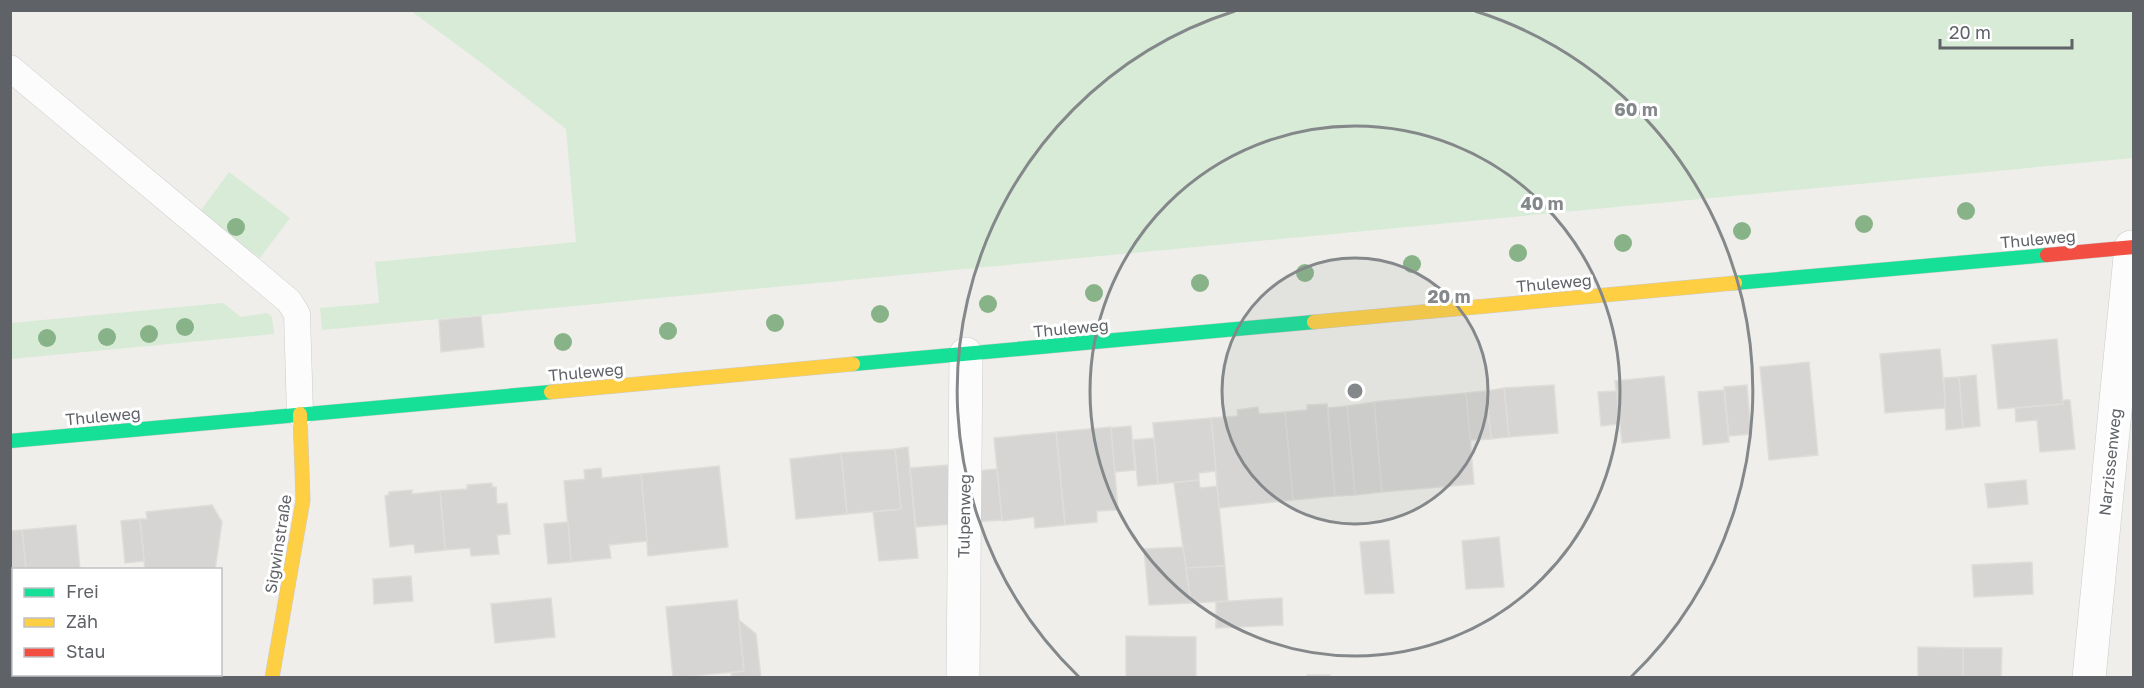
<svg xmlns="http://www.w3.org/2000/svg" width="2144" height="688" font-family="'Golos Text',sans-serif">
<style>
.green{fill:#d8ebd6}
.building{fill:#d6d5d3;stroke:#deddd9;stroke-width:1.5}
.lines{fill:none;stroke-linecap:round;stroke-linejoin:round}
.lane-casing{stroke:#cbcccc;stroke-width:27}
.street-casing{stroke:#cbcccc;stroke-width:34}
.fast-casing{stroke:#cacacb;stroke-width:15}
.slow-casing{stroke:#cacacb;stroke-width:15}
.jam-casing{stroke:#cacacb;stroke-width:15}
.lane{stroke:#fdfcfc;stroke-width:26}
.street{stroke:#fdfcfc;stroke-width:33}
.fast{stroke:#16e098;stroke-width:14}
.slow{stroke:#ffcf43;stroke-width:14}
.jam{stroke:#f24e42;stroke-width:14}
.tree{fill:#88b388}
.ring{fill:none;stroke:#84888a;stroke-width:3}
.labels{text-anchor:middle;stroke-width:6;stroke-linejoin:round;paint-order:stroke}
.street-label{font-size:16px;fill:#5f6368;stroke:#fff}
.centre{fill:#84888a;stroke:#fff;stroke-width:3}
.ring-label{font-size:18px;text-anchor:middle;font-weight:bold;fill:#84888a;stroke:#fff;stroke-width:6;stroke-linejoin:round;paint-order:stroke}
</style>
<rect width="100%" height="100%" fill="#efeeea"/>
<!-- green -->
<g class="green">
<path d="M411,11H2133V158L322,330L320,308L379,303L375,262L576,242L566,129L483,64Z"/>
<path d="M229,172L290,218L260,258L199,213Z"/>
<path d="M223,303L241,317L267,313L272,317L274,334L11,359V323Z"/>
</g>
<!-- building -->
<g class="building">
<path d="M481,316L484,347L441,352L439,320Z"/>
<path d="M2057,339L2063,404L1998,409L1992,345Z"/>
<path d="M1940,349L1946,408L1885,413L1880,354Z"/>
<path d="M1809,362L1818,455L1769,460L1760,367Z"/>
<path d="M1976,375L1980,426L1963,428L1959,377Z"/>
<path d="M1664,376L1670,438L1622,443L1615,381Z"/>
<path d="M1959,377L1963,428L1946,430L1944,378Z"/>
<path d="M1554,385L1558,433L1509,437L1504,388Z"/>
<path d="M1747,385L1751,434L1729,436L1724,387Z"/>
<path d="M1504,388L1509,437L1491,439L1486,391Z"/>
<path d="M1724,390L1729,442L1703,445L1698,392Z"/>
<path d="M1486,391L1491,439L1470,440L1466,393Z"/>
<path d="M1617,391L1619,424L1601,426L1598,392Z"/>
<path d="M1466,393L1474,484L1382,492L1374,402Z"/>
<path d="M2062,400H2070L2075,449L2040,452L2037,420L2016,422L2015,408L2063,404Z"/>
<path d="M1374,402L1382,492L1355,495L1347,406Z"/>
<path d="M1327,404L1335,496L1293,500L1285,412L1307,410V405Z"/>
<path d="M1347,406L1355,495L1335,496L1328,408Z"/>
<path d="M1258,407L1259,414L1285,412L1293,500L1219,508L1211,418L1238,416L1237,410Z"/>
<path d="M1211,418L1216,471L1199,473V480L1158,484L1153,423Z"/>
<path d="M1131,426L1135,470L1115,472L1110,428Z"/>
<path d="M1111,427L1118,510L1097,511V522L1065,525L1056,432Z"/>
<path d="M1056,432L1065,525L1035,528L1034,517L1002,521L994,438Z"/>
<path d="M1154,438L1158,484L1138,486L1133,440Z"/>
<path d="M908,447L918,558L879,561L873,512L901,509L895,449Z"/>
<path d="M895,449L901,509L847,514L841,453Z"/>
<path d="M841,453L847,514L796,519L790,459Z"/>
<path d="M948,465L953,524L916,527L910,468Z"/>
<path d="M719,466L728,547L648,556L641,474Z"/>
<path d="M601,468L602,478L641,474L647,541L609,545L611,558L571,562L564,481L585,479L584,470Z"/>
<path d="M997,469L1002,520L974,522L975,471Z"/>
<path d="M1199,480L1200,488L1217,486L1225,566L1186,568L1174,483Z"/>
<path d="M2026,480L2028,504L1988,508L1985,484Z"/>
<path d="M492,483V487H496L497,504L507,503L510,534L497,535L499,554L471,556L470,548L445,550L440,491L467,489V485Z"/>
<path d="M412,490V494L440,491L445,550L415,553L414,544L390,547L385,496L389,495V492Z"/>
<path d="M212,505L222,522L215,570H145L140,519H147L146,512Z"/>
<path d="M140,519L144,561L125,563L121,521Z"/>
<path d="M568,522L571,562L548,564L544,524Z"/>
<path d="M76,525L80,570H26L22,530Z"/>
<path d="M22,530L26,570H14V606L10,607V531Z"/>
<path d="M1499,537L1504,587L1466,589L1462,541Z"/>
<path d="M1389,540L1394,593L1365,594L1360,542Z"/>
<path d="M1183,547L1191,603L1149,605L1144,549Z"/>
<path d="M2032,562L2033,594L1974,597L1972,565Z"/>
<path d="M1225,566L1228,601L1191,603L1186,568Z"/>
<path d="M411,576L413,601L374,604L373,579Z"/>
<path d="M551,598L555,637L495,643L491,604Z"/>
<path d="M1282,598L1283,625L1216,628V602Z"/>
<path d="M737,600L744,671L673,678L666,607Z"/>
<path d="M739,620L756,634L761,678H732L731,673L744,671Z"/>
<path d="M1126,636L1196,637V678H1126Z"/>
<path d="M1918,647L1963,648V678H1918Z"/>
<path d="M1963,648H2002L2001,678H1963Z"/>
<rect x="1307" y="675" width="23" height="3"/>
</g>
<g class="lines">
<!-- lane casing -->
<g class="lane-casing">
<path id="lane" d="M10,68L289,301L297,314L300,414"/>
</g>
<!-- street casing -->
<g class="street-casing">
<g id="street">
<path d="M963,678L966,354"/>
<path d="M2089,678L2131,247"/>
</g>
</g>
<!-- fast casing -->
<g class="fast-casing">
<g id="fast">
<path d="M1735,283L2047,255"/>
<path d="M853,364L1314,322"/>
<path d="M10,441L551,392"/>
</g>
</g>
<!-- slow casing -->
<g class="slow-casing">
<g id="slow">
<path d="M1314,322L1735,283"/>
<path d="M551,392L853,364"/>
<path d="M272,678L303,500L300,414"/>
</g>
</g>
<!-- jam casing -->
<g class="jam-casing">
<path id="jam" d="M2047,255L2134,247"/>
</g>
<!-- lane -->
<use href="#lane" class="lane"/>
<!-- street -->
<use href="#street" class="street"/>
<!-- fast -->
<use href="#fast" class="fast"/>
<!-- slow -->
<use href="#slow" class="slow"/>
<!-- jam -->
<use href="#jam" class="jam"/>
</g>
<!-- trees -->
<g class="tree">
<circle cx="1966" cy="211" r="9"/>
<circle cx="1864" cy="224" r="9"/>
<circle cx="236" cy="227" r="9"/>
<circle cx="1742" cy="231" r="9"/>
<circle cx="1623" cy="243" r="9"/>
<circle cx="1518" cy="253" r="9"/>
<circle cx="1412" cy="264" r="9"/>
<circle cx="1305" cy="273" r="9"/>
<circle cx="1200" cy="283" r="9"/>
<circle cx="1094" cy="293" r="9"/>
<circle cx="988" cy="304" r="9"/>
<circle cx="880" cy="314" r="9"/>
<circle cx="775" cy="323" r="9"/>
<circle cx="185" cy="327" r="9"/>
<circle cx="668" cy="331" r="9"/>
<circle cx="149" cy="334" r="9"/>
<circle cx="107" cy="337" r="9"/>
<circle cx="47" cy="338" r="9"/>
<circle cx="563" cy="342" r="9"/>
</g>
<!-- distance rings -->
<circle cx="1355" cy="391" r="133" fill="#84888a" fill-opacity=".12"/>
<g class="ring">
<circle cx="1355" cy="391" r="133"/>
<circle cx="1355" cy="391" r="265"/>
<path d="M1079 677A398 398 0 0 1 1235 11M1475 11A398 398 0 0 1 1631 677"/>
</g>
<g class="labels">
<!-- street labels -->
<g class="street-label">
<text transform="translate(2038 239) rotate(-5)" y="6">Thuleweg</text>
<text transform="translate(1554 283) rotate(-5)" y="6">Thuleweg</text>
<text transform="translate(1071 328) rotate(-5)" y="6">Thuleweg</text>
<text transform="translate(586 372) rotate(-5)" y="6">Thuleweg</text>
<text transform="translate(103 416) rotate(-5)" y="6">Thuleweg</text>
<text transform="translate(2110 462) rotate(-84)" y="6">Narzissenweg</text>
<text transform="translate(964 516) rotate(-89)" y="6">Tulpenweg</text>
<text transform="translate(278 544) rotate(-81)" y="6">Sigwinstraße</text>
</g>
</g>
<circle cx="1355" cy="391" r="9" class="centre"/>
<g class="ring-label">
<text x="1636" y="116">60 m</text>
<text x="1542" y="210">40 m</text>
<text x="1449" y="303">20 m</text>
</g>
<!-- border -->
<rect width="2144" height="688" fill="none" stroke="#5f6368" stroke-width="24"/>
<!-- legend -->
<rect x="12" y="568" width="210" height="108" fill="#ffffff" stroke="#bfc1c3" stroke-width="1.5"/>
<rect x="24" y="588" width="30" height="9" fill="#16e098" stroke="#bfc1c3" stroke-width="1.5"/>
<text x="66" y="598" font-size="18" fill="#5f6368">Frei</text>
<rect x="24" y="618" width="30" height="9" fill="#ffcf43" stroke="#bfc1c3" stroke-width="1.5"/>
<text x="66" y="628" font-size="18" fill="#5f6368">Zäh</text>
<rect x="24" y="648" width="30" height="9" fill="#f24e42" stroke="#bfc1c3" stroke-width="1.5"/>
<text x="66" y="658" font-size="18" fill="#5f6368">Stau</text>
<!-- scale -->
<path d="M1940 39v9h132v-9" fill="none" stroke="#5f6368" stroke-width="3"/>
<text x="1949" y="39" font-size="18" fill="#5f6368" stroke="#ffffff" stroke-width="4.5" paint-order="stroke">20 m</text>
</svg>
